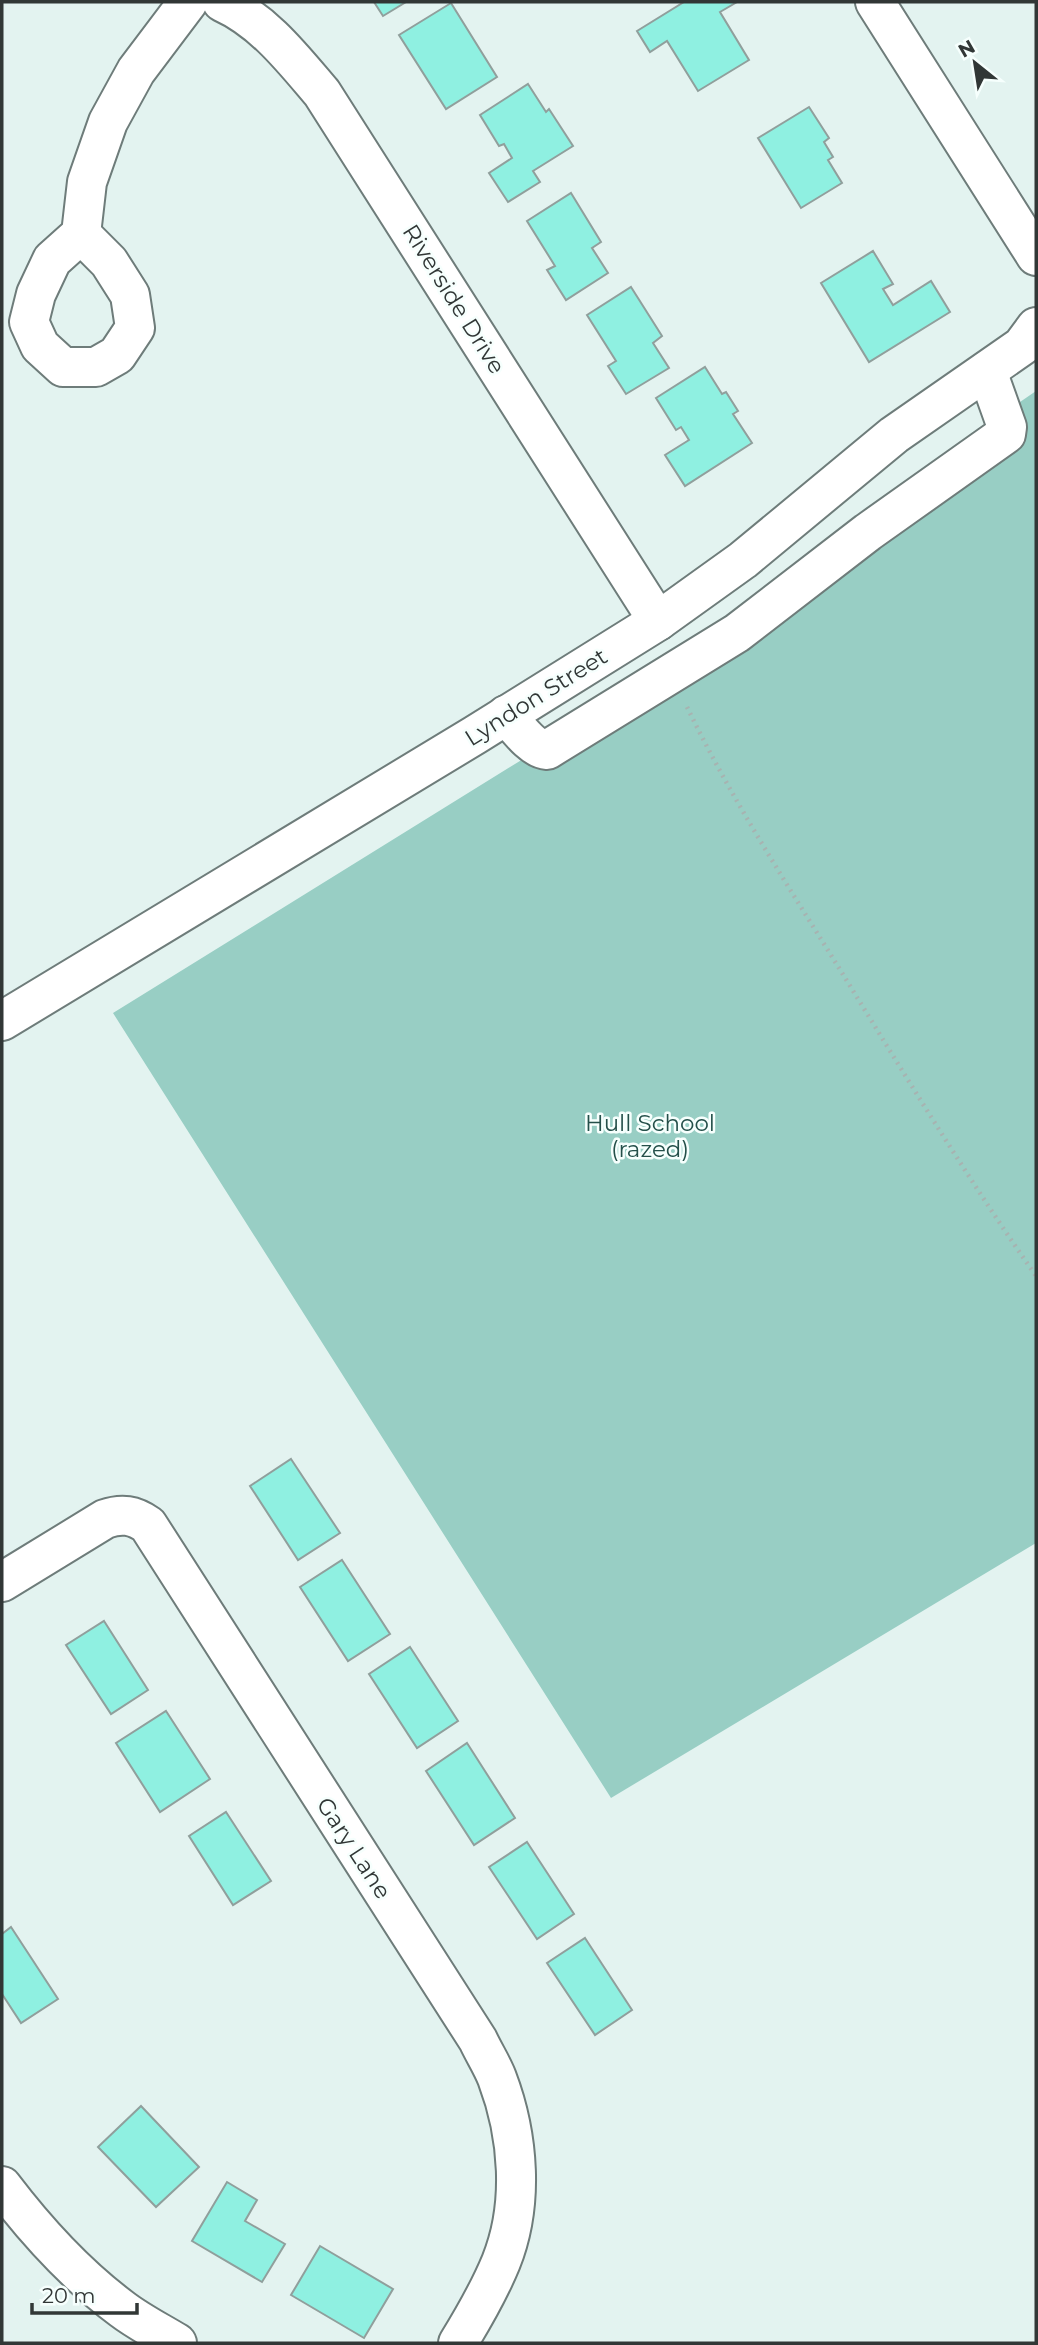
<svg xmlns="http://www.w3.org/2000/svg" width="1038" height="2345" font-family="Montserrat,sans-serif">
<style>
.green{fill:#98cec4}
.building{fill:#8ff0e1;stroke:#909f9c;stroke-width:2}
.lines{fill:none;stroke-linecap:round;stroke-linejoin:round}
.minor-casing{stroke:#6e7c7a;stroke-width:42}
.path{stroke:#a7b3b1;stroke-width:4.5;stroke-dasharray:2 5;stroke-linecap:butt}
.minor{stroke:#fff;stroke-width:38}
.labels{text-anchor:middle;stroke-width:5;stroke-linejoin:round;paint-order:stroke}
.street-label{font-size:23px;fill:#313736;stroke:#f6fffd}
.park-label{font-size:23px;fill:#24504a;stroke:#f6fffd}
</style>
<rect width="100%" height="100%" fill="#e3f3f0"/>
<!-- green -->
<path class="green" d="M1036,391V1543L611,1798L113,1013L712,642L960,443Z"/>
<!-- building -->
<g class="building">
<path d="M374,2H406L383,16Z"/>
<path d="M684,2H737L720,12L749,60L698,91L667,41L650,52L637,31Z"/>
<path d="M451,3L497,77L446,109L399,35Z"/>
<path d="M528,84L546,112L549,109L573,146L533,171L540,182L508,202L489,173L512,158L504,144L499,146L480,115Z"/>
<path d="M809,107L829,138L824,142L833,157L828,160L842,183L801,208L758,138Z"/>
<path d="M571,193L601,242L592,248L608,273L566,300L547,270L555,266L527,221Z"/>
<path d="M873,251L893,284L883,289L893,305L931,281L950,312L869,362L821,283Z"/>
<path d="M631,287L662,336L653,343L669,368L626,394L608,366L616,361L587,315Z"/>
<path d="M705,367L722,394L726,392L738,411L733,414L752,443L685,486L665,455L689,440L681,427L676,430L656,398Z"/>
<path d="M291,1459L340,1533L298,1560L250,1486Z"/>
<path d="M342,1560L390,1634L348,1661L300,1587Z"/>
<path d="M104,1621L148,1690L111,1714L66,1645Z"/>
<path d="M410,1647L458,1721L417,1748L369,1674Z"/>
<path d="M166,1711L210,1779L160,1812L116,1743Z"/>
<path d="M467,1743L515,1818L474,1845L426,1771Z"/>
<path d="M226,1812L271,1881L233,1905L189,1836Z"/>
<path d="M527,1842L574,1914L537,1939L489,1867Z"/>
<path d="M11,1927L58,1999L21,2023L2,1994V1934Z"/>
<path d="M585,1938L632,2010L595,2035L547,1963Z"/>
<path d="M141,2106L199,2167L156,2207L98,2147Z"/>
<path d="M227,2182L257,2200L245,2221L285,2244L262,2282L192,2241Z"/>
<path d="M320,2246L393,2289L364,2338L291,2295Z"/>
</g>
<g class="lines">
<!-- minor casing -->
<g class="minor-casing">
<g id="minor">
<path d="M222,2C264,21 293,59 322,93L658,621"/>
<path d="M875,2L1036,256"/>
<path d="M81,234L109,262L130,295L135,328L117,355L96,367H63L40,346L29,322L36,294L52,260L81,234L87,182L108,122L136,71L188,2"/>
<path d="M506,715C516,726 532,749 547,750L737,633L868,532L1006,434L1007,427L987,371"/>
<path d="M2,1021L475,735L658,621L743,560L894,435L1022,346L1036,327"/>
<path d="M2,1582L105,1519C122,1513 134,1515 148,1525L478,2040C484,2053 492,2065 497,2078C519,2136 524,2205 501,2262C489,2291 474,2317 458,2343"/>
<path d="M2,2186C37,2232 75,2274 122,2309C139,2322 159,2332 177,2343"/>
</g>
</g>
<!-- path -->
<path class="path" d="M687,707C731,798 786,883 839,968C903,1072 966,1176 1036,1276"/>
<!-- minor -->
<use href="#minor" class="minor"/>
</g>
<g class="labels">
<!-- street labels -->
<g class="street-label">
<text transform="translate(454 299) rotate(58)" y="8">Riverside Drive</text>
<text transform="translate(536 697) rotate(-32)" y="8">Lyndon Street</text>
<text transform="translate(354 1848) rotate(57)" y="8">Gary Lane</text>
</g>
<!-- park labels -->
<g class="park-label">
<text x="650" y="1131">Hull School<tspan x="650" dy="26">(razed)</tspan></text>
</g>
</g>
<!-- border -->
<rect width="1038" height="2345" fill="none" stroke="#313736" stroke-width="7"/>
<!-- north arrow -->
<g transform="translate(975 63) rotate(330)" stroke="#f6fffd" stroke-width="5" paint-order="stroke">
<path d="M0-5L12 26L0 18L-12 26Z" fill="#313736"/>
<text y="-10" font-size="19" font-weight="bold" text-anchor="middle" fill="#313736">N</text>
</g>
<!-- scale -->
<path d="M32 2303v10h105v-10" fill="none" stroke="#313736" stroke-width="3.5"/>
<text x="42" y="2303" font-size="21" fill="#313736" stroke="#f6fffd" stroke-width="5" paint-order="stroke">20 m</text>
</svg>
